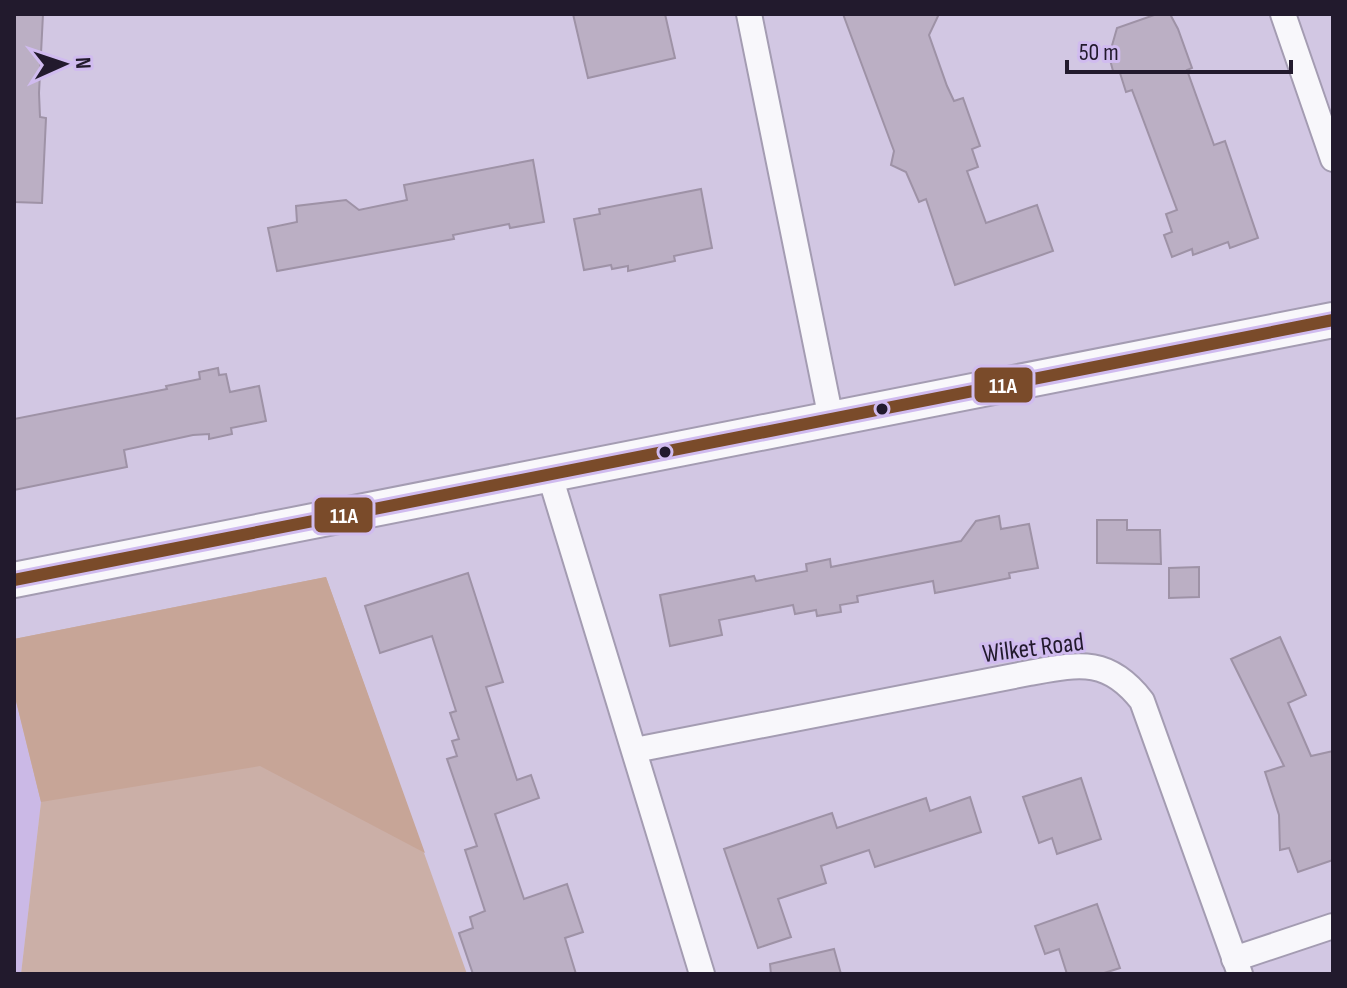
<svg xmlns="http://www.w3.org/2000/svg" width="1347" height="988" font-family="'Sofia Sans Condensed',sans-serif">
<style>
.built{fill:#cbb9e6}
.green{fill:#cbafa7}
.forest{fill:#c7a597}
.building{fill:#bbafc4;stroke:#9e92a6;stroke-width:2}
.lines{fill:none;stroke-linecap:round;stroke-linejoin:round}
.minor-casing{stroke:#a49cb2;stroke-width:28}
.secondary-casing{stroke:#a49cb2;stroke-width:38}
.minor{stroke:#f8f7fb;stroke-width:24}
.secondary{stroke:#f8f7fb;stroke-width:34}
.bus-1-casing{stroke:#d0bbef;stroke-width:18}
.bus-1{stroke:#7a4b2a;stroke-width:12}
.bus-dot{fill:#221a2d;stroke:#d0bbef;stroke-width:3}
.labels{text-anchor:middle;stroke-width:6;stroke-linejoin:round;paint-order:stroke}
.street-label{font-size:26px;fill:#221a2d;stroke:#d0bbef}
.line-badge{stroke:#d0bbef;stroke-width:3}
.badge-label{font-size:22px;text-anchor:middle;font-weight:bold;fill:#fff}
</style>
<rect width="100%" height="100%" fill="#d2c7e3"/>
<!-- built -->
<path class="built" d="M14,693L41,802L21,974H14Z"/>
<!-- green -->
<path class="green" d="M326,577L467,974H21L41,802L14,693V639Z"/>
<!-- forest -->
<path class="forest" d="M326,577L425,853L260,766L41,802L14,693V639Z"/>
<!-- building -->
<g class="building">
<path d="M14,14H43L39,93L40,117L46,118L42,203L14,202Z"/>
<path d="M573,14H665L675,58L588,78Z"/>
<path d="M843,14H939L929,35L947,86L954,101L963,98L980,146L972,149L978,167L967,171L986,223L1037,205L1053,251L955,285L926,199L919,202L906,172L891,165L894,151Z"/>
<path d="M1157,14H1170L1178,29L1192,68L1187,70L1214,145L1225,141L1258,238L1230,248L1228,242L1193,255L1192,249L1172,257L1164,235L1172,232L1166,214L1177,210L1132,90L1126,92L1120,73L1113,71L1109,56L1117,28Z"/>
<path d="M533,160L544,222L510,228L509,224L453,235L454,239L277,271L268,228L297,222L296,206L346,200L359,210L407,200L404,185Z"/>
<path d="M701,189L712,248L674,256L675,261L628,271V266L612,269L611,265L584,270L574,219L600,214L599,209Z"/>
<path d="M218,368L219,375L226,374L230,392L259,386L266,421L231,428L232,434L209,439V434L193,435L124,450L127,467L14,490V419L167,389L166,386L200,379L199,372Z"/>
<path d="M999,516L1001,529L1029,524L1038,568L1009,573L1010,578L935,593L933,581L857,596L858,602L840,605L841,612L817,616L816,610L795,614L793,605L719,620L722,635L670,646L660,595L754,576L756,581L807,571L806,564L830,559L831,567L961,541L976,521Z"/>
<path d="M1097,520H1127V530H1160L1161,564L1097,563Z"/>
<path d="M1199,567V597L1169,598V568Z"/>
<path d="M468,573L503,682L486,687L517,780L531,775L539,798L495,814L524,899L567,884L583,932L565,938L576,974H473L459,933L473,928L470,917L485,911L465,850L477,846L447,759L457,756L452,741L459,739L450,713L456,711L432,636L380,653L365,606Z"/>
<path d="M1280,637L1306,695L1288,703L1311,756L1333,751V860L1298,872L1289,848L1280,850L1279,815L1265,772L1284,766L1231,659Z"/>
<path d="M1081,778L1101,839L1057,854L1052,838L1039,843L1023,797Z"/>
<path d="M970,797L981,832L875,867L869,850L821,866L826,883L778,899L791,937L758,948L724,849L832,813L837,828L926,798L930,811Z"/>
<path d="M1097,904L1120,968L1101,974H1067L1059,949L1045,954L1035,926Z"/>
<path d="M834,949L841,974H771L770,964Z"/>
</g>
<g class="lines">
<!-- minor casing -->
<g class="minor-casing">
<g id="minor">
<path d="M749,14L831,419"/>
<path d="M1283,14L1333,159"/>
<path d="M550,476L702,974"/>
<path d="M635,750L1029,673C1079,664 1108,657 1142,701L1240,974"/>
<path d="M1234,959L1333,926"/>
</g>
</g>
<!-- secondary casing -->
<g class="secondary-casing">
<path id="secondary" d="M14,580L1333,320"/>
</g>
<!-- minor -->
<use href="#minor" class="minor"/>
<!-- secondary -->
<use href="#secondary" class="secondary"/>
<!-- bus-1 casing -->
<g class="bus-1-casing">
<path id="bus-1" d="M14,580L1333,320"/>
</g>
<!-- bus-1 -->
<use href="#bus-1" class="bus-1"/>
</g>
<!-- markers -->
<g class="bus-dot">
<circle cx="882" cy="409" r="7"/>
<circle cx="665" cy="452" r="7"/>
</g>
<g class="labels">
<!-- street labels -->
<g class="street-label">
<text transform="translate(1033 647) rotate(-7)" y="9">Wilket Road</text>
</g>
</g>
<g class="line-badge">
<rect x="973" y="366" width="61" height="38" rx="8" fill="#7a4b2a"/>
<rect x="313" y="496" width="61" height="38" rx="8" fill="#7a4b2a"/>
</g>
<g class="badge-label">
<text x="1003" y="393">11A</text>
<text x="344" y="523">11A</text>
</g>
<!-- border -->
<rect width="1347" height="988" fill="none" stroke="#221a2d" stroke-width="32"/>
<!-- north arrow -->
<g transform="translate(64 64) rotate(87)" stroke="#d0bbef" stroke-width="6" paint-order="stroke">
<path d="M0-6L14 30L0 20L-14 30Z" fill="#221a2d"/>
<text y="-12" font-size="22" font-weight="bold" text-anchor="middle" fill="#221a2d">N</text>
</g>
<!-- scale -->
<path d="M1067 60v12h224v-12" fill="none" stroke="#221a2d" stroke-width="4"/>
<text x="1079" y="60" font-size="24" fill="#221a2d" stroke="#d0bbef" stroke-width="6" paint-order="stroke">50 m</text>
</svg>
